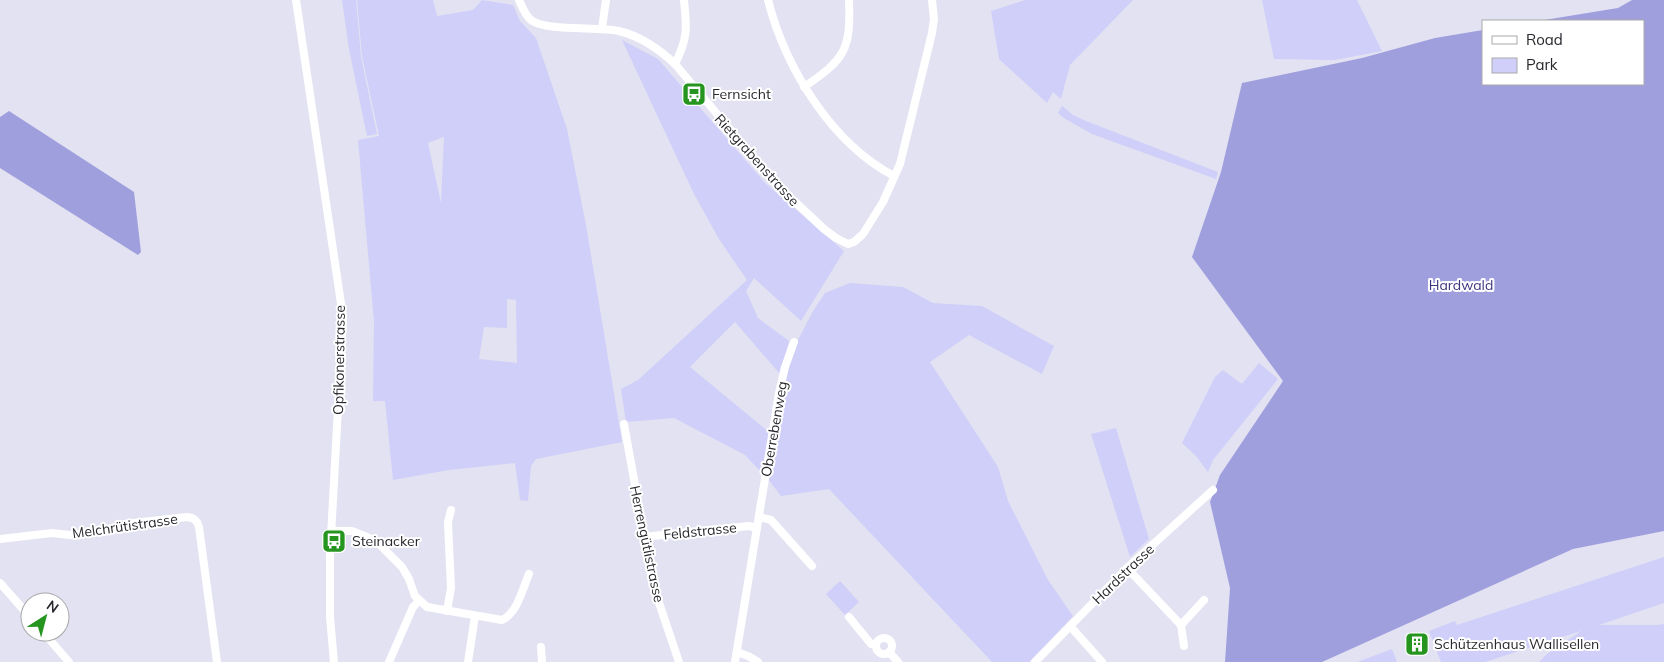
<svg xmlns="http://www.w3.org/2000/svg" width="1664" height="662" font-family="Mulish,sans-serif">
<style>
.green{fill:#cfcff9;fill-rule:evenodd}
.forest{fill:#a09fde}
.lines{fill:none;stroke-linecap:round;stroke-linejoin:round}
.minor{stroke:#fff;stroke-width:8}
.labels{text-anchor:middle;stroke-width:4;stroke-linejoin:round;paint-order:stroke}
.poi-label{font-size:14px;fill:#27272d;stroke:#fff;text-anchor:start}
.street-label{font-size:14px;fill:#27272d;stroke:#fff}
.park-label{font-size:14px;fill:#3e3580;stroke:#fff}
</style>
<rect width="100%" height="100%" fill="#e2e2f2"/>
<!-- green -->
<g class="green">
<path d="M342,0H356L361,57L377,134L367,136L349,49Z"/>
<path d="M357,0H433L437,16L473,10L482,0L513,5L520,21L536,38L567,129L586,225L622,442L536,459L531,466L528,501L520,500L515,463L449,470L393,480L385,401H373L374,321L358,140L379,136L362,56ZM443,137H444L441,203L428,143ZM507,299L516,300L517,363L479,359L484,327L507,328Z"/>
<path d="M1025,0H1133L1070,65L1061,99L1053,92L1047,103L999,59L991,11Z"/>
<path d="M1262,0H1357L1382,51L1335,60L1274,59Z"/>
<path d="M622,40L658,59L765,183L844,251L801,321L754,278L746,291L758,318L789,341L780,374L735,322L690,367L769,432L763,474L745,455L674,418L626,422L621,389L638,380L747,280L719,239L694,194Z"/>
<path d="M1062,106L1073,115L1086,121L1218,172L1216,179L1092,134L1064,118L1058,113Z"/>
<path d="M850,283L903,287L933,303L982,306L1054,346L1042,374L969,335L930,362L998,467L1008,501L1048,580L1073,616L1029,662H992L829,489L781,496L768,479L787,369L796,344L813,311L825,293Z"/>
<path d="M1259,363L1278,379L1213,460L1208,472L1196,456L1182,443L1215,377L1223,370L1242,384Z"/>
<path d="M1116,428L1149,539L1130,557L1091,434Z"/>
<path d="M1664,557V603L1599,625H1657L1664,624V662H1539L1547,654L1581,631L1485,662H1441L1429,631L1455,621L1457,625Z"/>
<path d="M840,581L859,602L845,615L826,594Z"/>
<path d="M1392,649L1397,662H1357Z"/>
</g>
<!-- forest -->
<g class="forest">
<path d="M1632,0H1664V531L1573,549L1322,662H1225L1230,588L1210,502L1220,475L1283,381L1192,257L1221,172L1242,83L1362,58L1435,38L1483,30V84H1643V21H1538L1618,8Z"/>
<path d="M9,111L134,192L141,252L138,255L0,168V117Z"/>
</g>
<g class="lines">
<!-- minor -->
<g class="minor">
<path d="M296,0L343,317L330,554V617L334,662"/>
<path d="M519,0C522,7 525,15 531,20C547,32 597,26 619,31C640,36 659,49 675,64L776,184L824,229L836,238L848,244L854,242L863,234L883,202L900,164L932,33L934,19L932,0"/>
<path d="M768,0C785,67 831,143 894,176"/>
<path d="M602,28L606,0"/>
<path d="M675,64C688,38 687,28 684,0"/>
<path d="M804,87C845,59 851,50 849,0"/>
<path d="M624,424L653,585L679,662"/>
<path d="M759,517L771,520L812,566"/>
<path d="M331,531H352L367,537L379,544L402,567L409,579L415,596L427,607L502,620C518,612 522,590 529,574"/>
<path d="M643,537L749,526L757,528"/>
<path d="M0,539L52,533L70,535L118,529L133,523L187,517C194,518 197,520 199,527L217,662"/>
<path d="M1127,568L1181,625L1184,646"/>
<path d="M0,583L30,617"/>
<path d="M447,611L451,588L448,522L451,510"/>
<path d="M849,617L871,644L876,645"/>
<path d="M1181,625L1204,600"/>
<path d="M1070,626L1102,662"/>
<path d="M43,632L69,662"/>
<circle cx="884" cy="646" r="8"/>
<path d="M541,647L542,662"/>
<path d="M737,652L748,656L758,662"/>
<path d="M889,652L898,662"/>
<path d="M389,662L413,607L419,601"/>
<path d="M468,662L475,616"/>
<path d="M735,662L779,393L785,367L794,342"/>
<path d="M1035,662L1127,568L1213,490"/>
</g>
</g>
<!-- icons -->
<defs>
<g id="bus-square" transform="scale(1.25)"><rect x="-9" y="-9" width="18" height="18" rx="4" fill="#269520" stroke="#fff"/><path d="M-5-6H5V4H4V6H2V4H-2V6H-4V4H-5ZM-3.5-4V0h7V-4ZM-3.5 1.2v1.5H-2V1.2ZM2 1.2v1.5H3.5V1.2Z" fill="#fff"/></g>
<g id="building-square" transform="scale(1.25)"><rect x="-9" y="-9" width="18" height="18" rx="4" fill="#269520" stroke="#fff"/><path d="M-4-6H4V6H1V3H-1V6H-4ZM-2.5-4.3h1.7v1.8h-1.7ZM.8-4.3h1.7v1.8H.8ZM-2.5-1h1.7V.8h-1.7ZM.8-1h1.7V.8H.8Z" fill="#fff"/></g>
</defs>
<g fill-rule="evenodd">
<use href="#bus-square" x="694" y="94"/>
<use href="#bus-square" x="334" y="541"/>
<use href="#building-square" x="1417" y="644"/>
</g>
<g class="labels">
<!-- poi labels -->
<g class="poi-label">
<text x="712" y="99">Fernsicht</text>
<text x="352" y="546">Steinacker</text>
<text x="1434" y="649">Schützenhaus Wallisellen</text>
</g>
<!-- street labels -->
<g class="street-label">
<text transform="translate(757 160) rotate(48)" y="5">Rietgrabenstrasse</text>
<text transform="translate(339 360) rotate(-89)" y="5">Opfikonerstrasse</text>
<text transform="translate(774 429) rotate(-80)" y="5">Oberrebenweg</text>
<text transform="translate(125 526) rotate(-8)" y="5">Melchrütistrasse</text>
<text transform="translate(700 531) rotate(-6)" y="5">Feldstrasse</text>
<text transform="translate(647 544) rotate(78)" y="5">Herrengütlistrasse</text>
<text transform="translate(1123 574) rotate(-44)" y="5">Hardstrasse</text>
</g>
<!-- park labels -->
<g class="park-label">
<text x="1461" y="290">Hardwald</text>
</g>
</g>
<!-- legend -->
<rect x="1482" y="20" width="162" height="65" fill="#ffffff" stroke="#a9a9ab"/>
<rect x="1492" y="36" width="25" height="8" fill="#ffffff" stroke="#a9a9ab"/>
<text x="1526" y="45" font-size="15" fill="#27272d">Road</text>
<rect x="1492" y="58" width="25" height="15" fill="#cfcff9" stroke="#a9a9ab"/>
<text x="1526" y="70" font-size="15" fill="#27272d">Park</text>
<!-- north arrow -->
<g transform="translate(45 617) rotate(36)"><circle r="24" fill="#ffffff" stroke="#a9a9ab"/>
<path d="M0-4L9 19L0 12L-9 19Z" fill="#269520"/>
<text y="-8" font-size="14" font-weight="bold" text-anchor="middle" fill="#27272d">N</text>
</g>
</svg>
